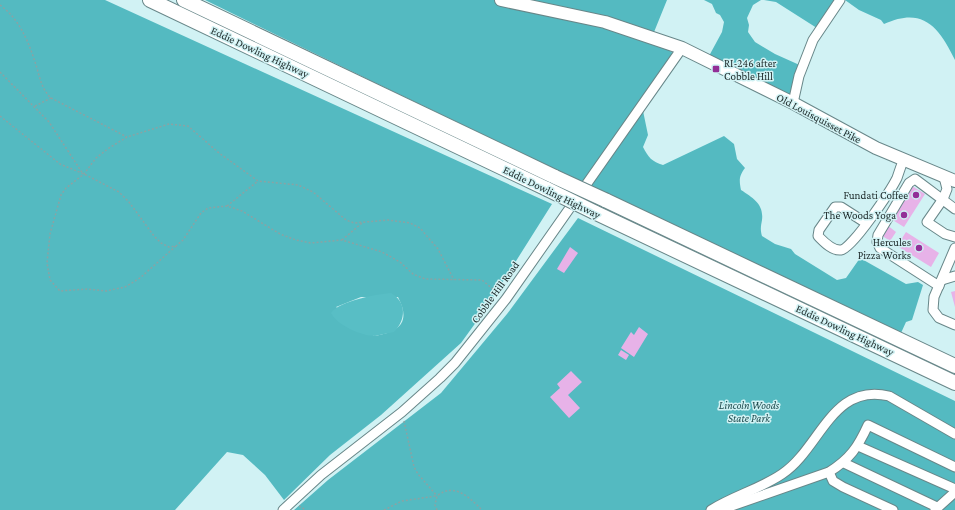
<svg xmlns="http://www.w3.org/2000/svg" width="955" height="510" font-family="'Crimson Pro',serif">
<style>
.forest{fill:#54bac1;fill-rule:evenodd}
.water{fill:#58bec5}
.building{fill:#e7b2e8}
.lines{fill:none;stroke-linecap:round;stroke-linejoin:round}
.minor-casing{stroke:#688789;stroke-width:11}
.major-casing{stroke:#688789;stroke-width:14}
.highway-casing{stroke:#688789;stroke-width:16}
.path{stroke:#8aa3a4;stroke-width:1.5;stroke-dasharray:2 2;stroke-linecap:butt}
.minor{stroke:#fff;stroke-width:9}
.major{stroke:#fff;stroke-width:12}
.highway{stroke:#fff;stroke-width:14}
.highway-bridge-casing{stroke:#688789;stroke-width:16;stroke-linecap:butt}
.highway-bridge{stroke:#fff;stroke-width:14}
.poi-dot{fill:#922f97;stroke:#d1f2f4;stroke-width:1.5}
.labels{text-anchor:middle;stroke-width:3;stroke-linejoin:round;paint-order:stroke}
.street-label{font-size:11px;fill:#202d2d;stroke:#d1f2f4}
.poi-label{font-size:11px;fill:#202d2d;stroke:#d1f2f4;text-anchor:end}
.park-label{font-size:11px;font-style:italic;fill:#1d4b4e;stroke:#d1f2f4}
</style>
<rect width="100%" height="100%" fill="#d1f2f4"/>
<!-- forest -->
<g class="forest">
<path d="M0,0H105L552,204L487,307L461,343L381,415L330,455L284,500L265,475L243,455L227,452L175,510H0ZM361,297H398C411,322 400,332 374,336L336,307Z"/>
<path d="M205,0H498L529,5L531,0H667L652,37L674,54L642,106L648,135L643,147C648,157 652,162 663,165L724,136L734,144L737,159L745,168C739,176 739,180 741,190C753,198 764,204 762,220C761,226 760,229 762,236L775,244L791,249L795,254L837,280L846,278L860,258L906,284L918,282L923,285L912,320L906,322L901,333C668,223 436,113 205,0Z"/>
<path d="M704,0H761L753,5L747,18L749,25L748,32L755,42L775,54L804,67L789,98L709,56L722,32L724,22L720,15L716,13L712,4Z"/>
<path d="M764,0H842L820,30L776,2Z"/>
<path d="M845,0H955V60C939,27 923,6 884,24L881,20L859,10Z"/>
<path d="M578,218L955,401V510H294L328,480L441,393L507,314Z"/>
</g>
<!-- water -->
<path class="water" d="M391,293C407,302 406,320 394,332C387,333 381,335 375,336C361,336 337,325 331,313C339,301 377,294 391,293Z"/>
<!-- building -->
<g class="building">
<path d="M912,186L925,194L904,227L891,219Z"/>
<path d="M887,225L896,232L890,241L881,235Z"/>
<path d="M906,232L939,253L931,267L897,246Z"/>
<path d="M570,247L578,253L564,273L557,269Z"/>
<path d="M955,291V307L951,292Z"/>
<path d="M639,327L648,334L634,357L621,348L631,332L634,335Z"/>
<path d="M621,350L629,355L626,360L618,355Z"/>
<path d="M571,371L582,382L568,395L580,408L569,418L550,397L560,388L557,384Z"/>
</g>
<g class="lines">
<!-- minor casing -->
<g class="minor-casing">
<g id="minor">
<path d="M793,103L799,76L813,40L840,0"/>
<path d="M944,177L947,189L943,199L927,222L945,234L955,237"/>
<path d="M866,223L841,207H835L819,230L818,236C824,242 832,251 841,250C852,249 891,190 897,178C899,172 901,166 903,161"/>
<path d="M955,248L934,297L933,310L939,318L955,325"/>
<path d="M942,280L955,276"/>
<path d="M939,286L880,248L877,242L878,235L909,183L915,179L955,209"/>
<path d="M858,446L955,489"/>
<path d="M844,463L937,507"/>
<path d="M829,472L833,481L843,487L893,510"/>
<path d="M723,509L829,472C850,459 858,447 868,425L955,467"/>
<path d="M283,510L321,475L402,412L440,378L455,363L506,299L682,48"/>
<path d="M711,510C733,496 760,489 782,474C820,449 832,382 889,396L955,434"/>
<path d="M935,510L955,492"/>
</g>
</g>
<!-- major casing -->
<g class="major-casing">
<path id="major" d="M501,0L605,22L682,48L793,103L876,148L955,181"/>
</g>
<!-- highway casing -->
<g class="highway-casing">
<g id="highway">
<path d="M150,0L547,189"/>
<path d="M184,0L555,177"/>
<path d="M605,200L955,366"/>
<path d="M594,212L955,383"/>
</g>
</g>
<!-- path -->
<g class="path">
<path d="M0,5C18,18 27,38 34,59C39,72 40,88 51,98L127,137"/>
<path d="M0,72L49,122L83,174"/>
<path d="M35,106L51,98"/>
<path d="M0,116L60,164L84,174L119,192L129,202L154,236L161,243L169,247L176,246L183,240L201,213L208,208L227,206L242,211L280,234L296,240L311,243L342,240L382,252L400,262L413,274L425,279L482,280L499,294"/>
<path d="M227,206L258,181"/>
<path d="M342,240L362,223"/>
<path d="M176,246L140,278L125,287L106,291L87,289L60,291L50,280L47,263L50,234L61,195L66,188L84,174L96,158L109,148L127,137L169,124L188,126L219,153L258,181L298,185L313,192L346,220L354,223L388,220L410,223L420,228L438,249L454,280"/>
<path d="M404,421L414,467L418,474L437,496"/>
<path d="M299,506L306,510"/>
<path d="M384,510L402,501L436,496"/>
<path d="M437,510L435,505L437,496C454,482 469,497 482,510"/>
</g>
<!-- minor -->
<use href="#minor" class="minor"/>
<!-- major -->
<use href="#major" class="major"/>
<!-- highway -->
<use href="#highway" class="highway"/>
<!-- highway-bridge casing -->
<g class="highway-bridge-casing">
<g id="highway-bridge">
<path d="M555,177L605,200"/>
<path d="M547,189L594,212"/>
</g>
</g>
<!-- highway-bridge -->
<use href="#highway-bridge" class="highway-bridge"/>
</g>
<!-- markers -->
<g class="poi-dot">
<rect x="712" y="65" width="8" height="8" rx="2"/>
<circle cx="916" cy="195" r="4"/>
<circle cx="904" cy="215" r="4"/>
<circle cx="919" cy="248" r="4"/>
</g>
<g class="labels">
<!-- street labels -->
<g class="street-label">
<text transform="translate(260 52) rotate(25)" y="4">Eddie Dowling Highway</text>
<text transform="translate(819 118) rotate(28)" y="4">Old Louisquisset Pike</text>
<text transform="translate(552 192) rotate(26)" y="4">Eddie Dowling Highway</text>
<text transform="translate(495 292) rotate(-54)" y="4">Cobble Hill Road</text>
<text transform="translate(845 330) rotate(25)" y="4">Eddie Dowling Highway</text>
</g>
<!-- poi labels -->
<g class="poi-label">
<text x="724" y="67" text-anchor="start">RI-246 after<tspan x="724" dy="13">Cobble Hill</tspan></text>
<text x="908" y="199">Fundati Coffee</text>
<text x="896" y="219">The Woods Yoga</text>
<text x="911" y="246">Hercules<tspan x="911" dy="13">Pizza Works</tspan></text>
</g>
<!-- park labels -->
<g class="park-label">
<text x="749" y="409">Lincoln Woods<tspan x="749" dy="13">State Park</tspan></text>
</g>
</g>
</svg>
